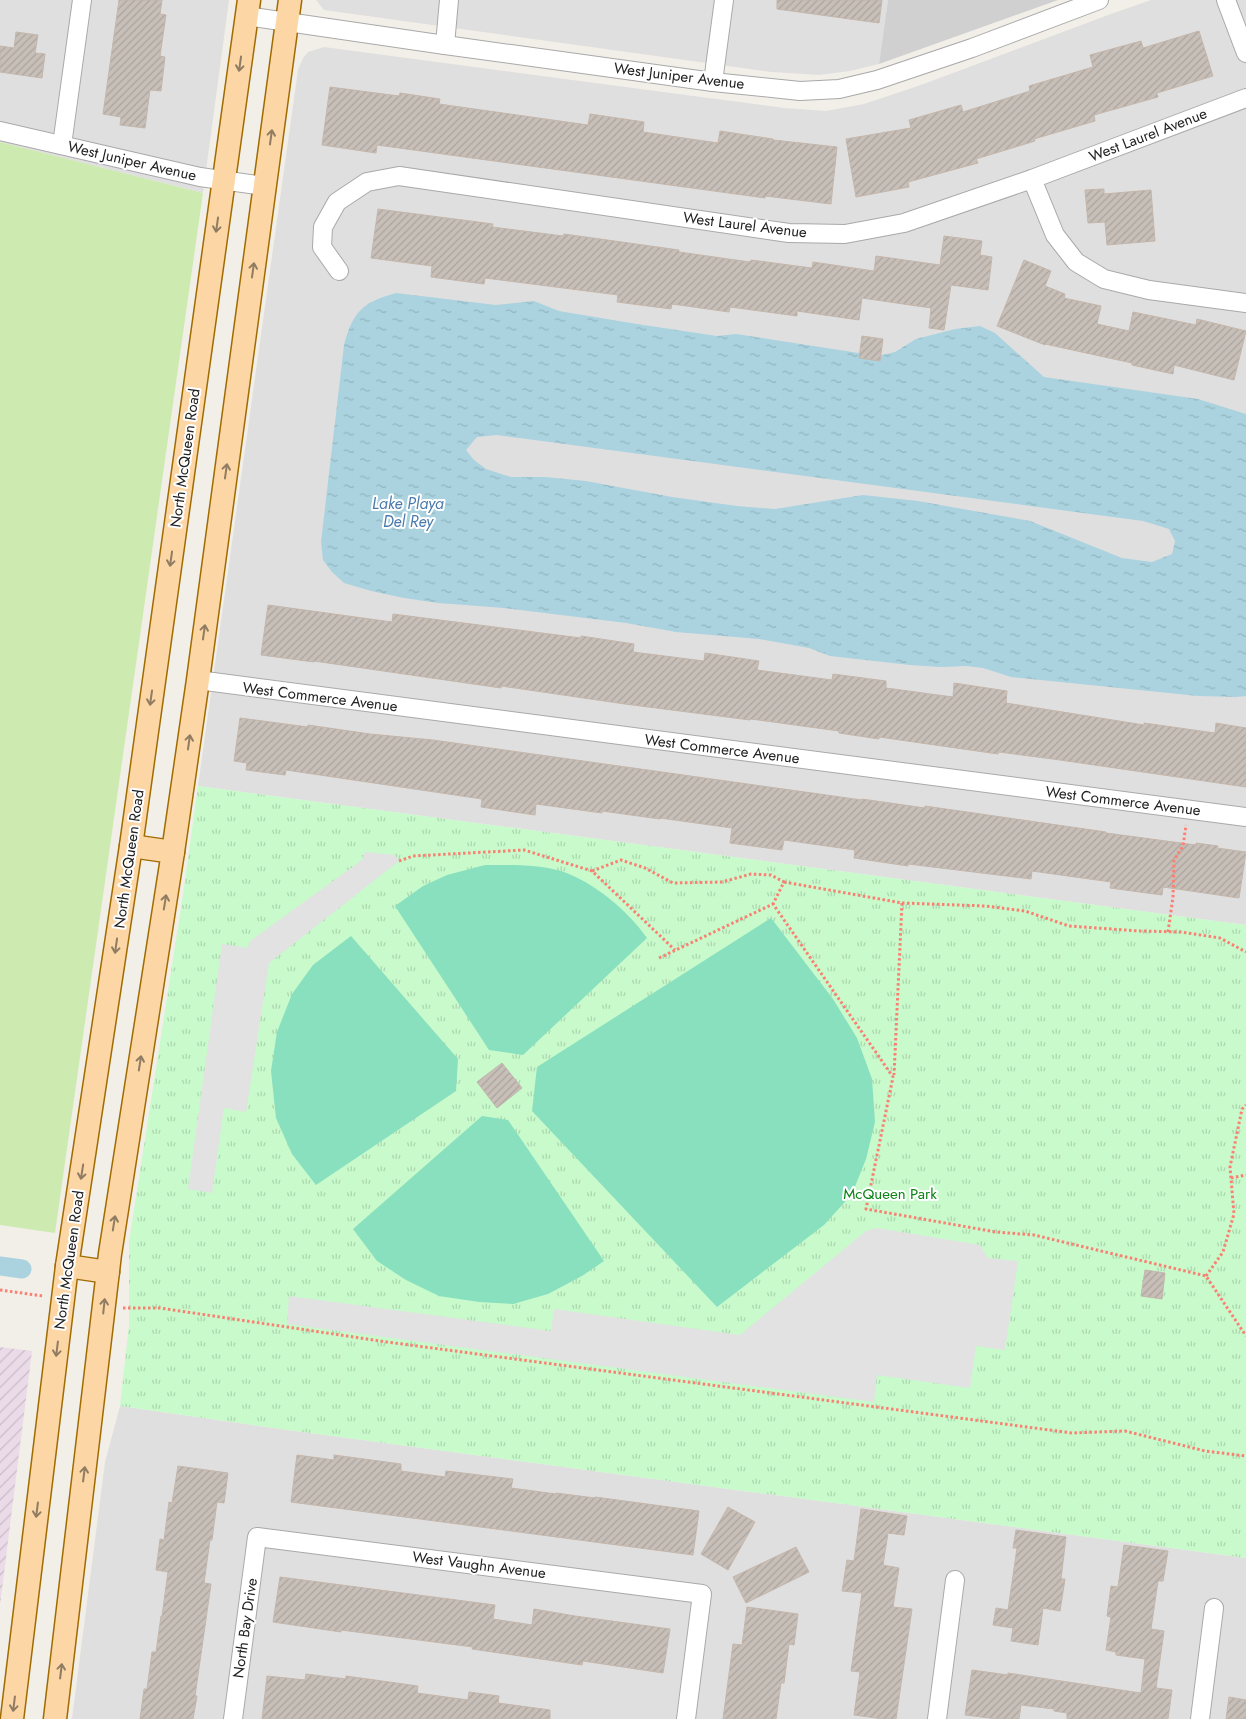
<svg xmlns="http://www.w3.org/2000/svg" width="1246" height="1719" font-family="Jost,sans-serif">
<style>
.residential{fill:#e0dfdf}
.industrial{fill:url(#industrial-furrows)}
.religious{fill:#d0d0d0}
.grass{fill:#cdebb0}
.park{fill:url(#park-tufts)}
.pitch{fill:#88e0be}
.parking{fill:#e2e2e2}
.water{fill:url(#water-ripples);fill-rule:evenodd}
.lines{fill:none;stroke-linecap:round;stroke-linejoin:round}
.canal{stroke:#aad3df;stroke-width:19}
.building{fill:url(#building-hatch);stroke:#c4b6ab}
.minor-casing{stroke:#a9a9a9;stroke-width:20}
.major-casing{stroke:#a06b00;stroke-width:25}
.path{stroke:#fa8072;stroke-width:3;stroke-dasharray:2.5 2.5;stroke-linecap:butt}
.minor{stroke:#fff;stroke-width:18}
.major{stroke:#fcd6a4;stroke-width:22}
.oneway{stroke:#8f7c63}
.labels{text-anchor:middle;stroke-width:4;stroke-linejoin:round;paint-order:stroke}
.street-label{font-size:15px;fill:#222;stroke:#fff}
.park-label{font-size:15px;fill:#0c8416;stroke:#fff}
.water-label{font-size:16px;font-style:italic;fill:#4a7aab;stroke:#fff}
</style>
<defs>
<pattern id="industrial-furrows" width="10" height="10" patternUnits="userSpaceOnUse" patternTransform="scale(1.25)"><rect width="10" height="10" fill="#ebdbe8"/><path d="M-1 1l2-2M0 10L10 0M9 11l2-2" fill="none" stroke="#c9bcc7"/></pattern>
<pattern id="park-tufts" width="24" height="20" patternUnits="userSpaceOnUse" patternTransform="scale(1.25)"><rect width="24" height="20" fill="#c8facc"/><path d="M3 7l-1-3M5 7V3M7 7l1-3M15 17l-1-3M17 17v-4M19 17l1-3" fill="none" stroke="#acd6af"/></pattern>
<pattern id="water-ripples" width="26" height="14" patternUnits="userSpaceOnUse" patternTransform="scale(1.25)"><rect width="26" height="14" fill="#aad3df"/><path d="M2 4q2-2 4 0t4 0M15 11q2-2 4 0t4 0" fill="none" stroke="#92b5bf"/></pattern>
<pattern id="building-hatch" width="6" height="6" patternUnits="userSpaceOnUse" patternTransform="scale(1.25)"><rect width="6" height="6" fill="#c7bfb8"/><path d="M-1 1l2-2M0 6l6-6M5 7l2-2" fill="none" stroke="#aba49e"/></pattern>
</defs>
<rect width="100%" height="100%" fill="#f2efe9"/>
<!-- residential -->
<g class="residential">
<path d="M0,0H229L203,193L0,142Z"/>
<path d="M316,0H888L879,64L850,71L819,75L771,72L324,10Z"/>
<path d="M1151,0H1246V925L198,786L298,70L303,58L308,52L324,47L784,108L826,111L864,104L918,86L1111,14Z"/>
<path d="M120,1406L295,1431L1246,1558V1719H72L105,1462Z"/>
</g>
<!-- industrial -->
<path class="industrial" d="M0,1347L32,1351L0,1605Z"/>
<!-- religious -->
<path class="religious" d="M888,0H1058L879,64Z"/>
<!-- grass -->
<path class="grass" d="M0,142L203,193L55,1233L0,1225Z"/>
<!-- park -->
<path class="park" d="M198,786L1246,925V1558L295,1431L120,1406L129,1325V1242L183,895Z"/>
<!-- pitch -->
<g class="pitch">
<path d="M485,865C509,865 537,864 561,871C594,882 628,911 647,938L523,1055L489,1050L395,906L423,886L447,875Z"/>
<path d="M771,918L833,999L857,1038L872,1079L875,1122L866,1159L852,1194L824,1225L717,1307L532,1111L537,1067Z"/>
<path d="M351,936L458,1059L456,1091L316,1185L292,1154L276,1118L271,1071L277,1032L292,994L313,965Z"/>
<path d="M482,1116L508,1120L604,1261L582,1276L548,1294L513,1304L479,1302L439,1296L406,1280L377,1261L353,1229Z"/>
</g>
<!-- parking -->
<g class="parking">
<path d="M365,852L395,855L399,861L269,963L246,1112L224,1108L212,1193L188,1189L222,944L248,948L249,942L362,860Z"/>
<path d="M877,1228L980,1245L988,1258L1018,1261L1005,1350L976,1346L970,1388L877,1375L874,1402L287,1324L289,1296L551,1331L554,1309L740,1335L866,1231Z"/>
</g>
<!-- water -->
<path class="water" d="M396,293L496,305L534,301L559,311L637,324L717,336L736,334L878,356L895,352L916,339L955,329L980,326L995,333L1044,377L1198,399L1246,414V696L1236,697L1198,696L1011,677L983,668L966,666L941,667L910,665L830,656L809,648L759,639L676,632L626,623L504,608L438,603L404,598L371,591L344,583L332,572L323,560L321,542L344,345C353,311 363,302 396,293ZM497,435L1143,521L1169,529L1175,541L1172,554L1152,562L1122,558L1030,521L918,501L863,495L775,509L737,506L672,497L586,481L545,477H511L486,469L474,460L466,450L477,437Z"/>
<g class="lines">
<!-- canal -->
<path class="canal" d="M0,1266L22,1269"/>
</g>
<!-- building -->
<g class="building">
<path d="M119,0H162L160,14L166,15L160,56L165,57L161,91L150,90L145,128L120,125L121,117L103,114Z"/>
<path d="M777,0H882L879,23L777,9Z"/>
<path d="M1199,31L1213,76L1157,93L1158,97L1094,115L1095,121L1034,139L1035,141L976,159L978,163L908,182L909,187L856,197L846,139L911,128L909,120L961,105L963,112L1030,91L1029,86L1093,67L1090,55L1141,41L1143,48Z"/>
<path d="M16,32L38,35L35,53L45,54L42,78L0,72V46L14,48Z"/>
<path d="M330,87L399,96L400,93L440,99L439,104L588,125L590,114L644,122L643,132L718,143L720,131L773,139V140L837,147L831,204L765,196V198L377,145L376,153L322,145Z"/>
<path d="M1104,189V194L1151,190L1155,241L1107,245L1105,222L1088,223L1085,190Z"/>
<path d="M378,209L493,224L492,227L563,236L564,234L679,250V252L750,262L751,260L812,268L813,262L874,271L876,256L940,265L944,236L982,241L980,255L992,257L988,290L951,285L944,330L929,328L931,308L862,298L859,320L797,311V316L730,307L729,312L672,304L671,309L617,302L618,295L485,278L484,284L431,277L432,266L371,258Z"/>
<path d="M1024,260L1051,271L1045,286L1065,294L1064,298L1101,306L1097,324L1129,331L1133,312L1196,325L1197,319L1246,331L1234,380L1174,365L1173,374L1132,365V363L1045,344V345L997,326Z"/>
<path d="M862,336L883,339L880,361L859,358Z"/>
<path d="M268,605L392,622L393,614L581,638V636L634,644L633,652L704,661L705,653L759,661L757,670L832,680L833,674L886,681V688L953,697L954,683L1007,691L1006,703L1144,725V723L1215,733L1216,723L1246,728V787L1060,760L999,752L998,754L879,737V739L839,733V731L751,719L750,720L625,704L501,686V688L314,661V662L261,655Z"/>
<path d="M240,718L308,727V725L370,734L433,740L862,800V799L925,808V806L1106,832V833L1196,845V843L1218,846L1217,848L1246,852L1239,898L1163,887L1162,895L1110,888L1111,882L1032,871L1031,879L908,864V866L854,858L855,850L784,840L782,850L730,843L732,828L660,818V819L602,811V813L536,804L535,815L481,807L482,799L286,770L285,775L246,770L247,763L234,761Z"/>
<path d="M502,1063L522,1088L497,1108L477,1082Z"/>
<path d="M1145,1270L1165,1273L1162,1299L1141,1296Z"/>
<path d="M297,1455L334,1460V1455L401,1464V1471L445,1477L446,1471L513,1479L511,1488L556,1494V1493L595,1498V1497L699,1511L693,1555L291,1502Z"/>
<path d="M178,1466L228,1473L224,1503L217,1502L212,1540H210L204,1583L211,1584L195,1696H197L193,1719H140L144,1689H147L152,1652H156L161,1616H162L168,1572L156,1570L160,1539L164,1540L169,1502L172,1503Z"/>
<path d="M728,1507L755,1522L728,1570L701,1554Z"/>
<path d="M861,1509L907,1516L904,1535L888,1533L883,1565L899,1568L893,1607L912,1609L896,1719H883L854,1715L860,1672L851,1671L862,1593L842,1591L847,1560L854,1561Z"/>
<path d="M1016,1530L1066,1537L1061,1579H1065L1060,1611L1043,1608L1038,1645L1011,1641L1013,1628L993,1625L996,1608L1008,1610L1017,1548H1013Z"/>
<path d="M1124,1545L1168,1551L1163,1581H1158L1151,1629L1164,1631L1156,1688L1172,1690L1168,1719H1067V1713L1054,1711V1709L1021,1705L1019,1719H997L965,1715L972,1670L1008,1675V1673L1141,1693L1145,1659L1116,1655V1652L1106,1650L1111,1617L1107,1616L1111,1586L1118,1587Z"/>
<path d="M796,1547L809,1572L746,1603L733,1577Z"/>
<path d="M280,1577L495,1605L493,1619L532,1625L534,1609L575,1616L670,1629L663,1673L583,1661L582,1665L472,1649L473,1647L341,1630V1632L273,1622Z"/>
<path d="M747,1607L798,1614L794,1645L789,1644L784,1683H781L776,1719H723L733,1644L742,1645Z"/>
<path d="M306,1674L346,1679V1676L418,1686L417,1693L468,1700L469,1692L499,1696L498,1703L550,1710V1719H262L267,1676L305,1680Z"/>
<path d="M1229,1697L1246,1700V1719H1226Z"/>
</g>
<g class="lines">
<!-- minor casing -->
<g class="minor-casing">
<g id="minor">
<path d="M1226,0L1246,53"/>
<path d="M246,16L445,45L713,82L800,91L839,89L877,80L972,48L1099,0"/>
<path d="M445,45L449,0"/>
<path d="M713,82L724,0"/>
<path d="M0,131L200,177L264,186"/>
<path d="M62,145L82,0"/>
<path d="M1032,179L1055,235L1076,262L1104,279L1149,290L1246,303"/>
<path d="M339,271L322,247L323,227L337,202L367,182L399,176L789,233L845,234L904,223L1032,179L1246,98"/>
<path d="M198,680L1246,817"/>
<path d="M233,1719L257,1537L702,1594L686,1719"/>
<path d="M937,1719L955,1580"/>
<path d="M1200,1719L1214,1608"/>
</g>
</g>
<!-- major casing -->
<g class="major-casing">
<g id="major">
<path d="M131,846L173,852"/>
<path d="M67,1266L108,1272"/>
<path d="M12,1719L67,1266L131,846L249,0"/>
<path d="M55,1719L110,1254L173,852L198,680L290,0"/>
</g>
</g>
<!-- path -->
<g class="path">
<path d="M399,861L413,856L524,850L592,871L675,950"/>
<path d="M592,871L621,860L645,868L673,883L722,882L751,874L771,875L784,882L773,904"/>
<path d="M784,882L902,903L894,1075"/>
<path d="M902,903L985,906L1025,911L1069,926L1139,931L1181,932L1220,938L1246,952"/>
<path d="M1168,932L1173,897L1174,860L1183,846L1186,825"/>
<path d="M659,958L773,904L893,1077L866,1209L996,1232L1034,1235L1206,1276L1246,1336"/>
<path d="M1231,1178L1246,1175"/>
<path d="M1206,1276L1223,1252L1234,1214L1230,1167L1242,1109L1246,1105"/>
<path d="M0,1290L43,1296"/>
<path d="M123,1308H160L387,1342L1072,1433L1125,1431L1205,1451L1246,1456"/>
</g>
<!-- minor -->
<use href="#minor" class="minor"/>
<!-- major -->
<use href="#major" class="major"/>
</g>
<!-- one-way arrows -->
<defs><path id="oneway-shaft" d="M-6 0H5M1.5-3L5.5 0L1.5 3" fill="none" stroke-width="1.6" stroke-linecap="round" stroke-linejoin="round" transform="scale(1.25)"/></defs>
<g class="oneway">
<use href="#oneway-shaft" transform="translate(240 64) rotate(98)"/>
<use href="#oneway-shaft" transform="translate(271 137) rotate(-82)"/>
<use href="#oneway-shaft" transform="translate(217 225) rotate(98)"/>
<use href="#oneway-shaft" transform="translate(253 270) rotate(-82)"/>
<use href="#oneway-shaft" transform="translate(226 471) rotate(-82)"/>
<use href="#oneway-shaft" transform="translate(171 559) rotate(98)"/>
<use href="#oneway-shaft" transform="translate(204 632) rotate(-82)"/>
<use href="#oneway-shaft" transform="translate(151 698) rotate(98)"/>
<use href="#oneway-shaft" transform="translate(189 742) rotate(-82)"/>
<use href="#oneway-shaft" transform="translate(165 902) rotate(-81)"/>
<use href="#oneway-shaft" transform="translate(116 946) rotate(98)"/>
<use href="#oneway-shaft" transform="translate(140 1063) rotate(-81)"/>
<use href="#oneway-shaft" transform="translate(82 1172) rotate(99)"/>
<use href="#oneway-shaft" transform="translate(114 1223) rotate(-81)"/>
<use href="#oneway-shaft" transform="translate(104 1306) rotate(-84)"/>
<use href="#oneway-shaft" transform="translate(57 1349) rotate(97)"/>
<use href="#oneway-shaft" transform="translate(84 1474) rotate(-83)"/>
<use href="#oneway-shaft" transform="translate(37 1510) rotate(97)"/>
<use href="#oneway-shaft" transform="translate(61 1671) rotate(-83)"/>
<use href="#oneway-shaft" transform="translate(14 1704) rotate(97)"/>
</g>
<g class="labels">
<!-- street labels -->
<g class="street-label">
<text transform="translate(679 76) rotate(7)" y="5">West Juniper Avenue</text>
<text transform="translate(1148 135) rotate(-21)" y="5">West Laurel Avenue</text>
<text transform="translate(132 161) rotate(13)" y="5">West Juniper Avenue</text>
<text transform="translate(745 225) rotate(7)" y="5">West Laurel Avenue</text>
<text transform="translate(185 458) rotate(-82)" y="5">North McQueen Road</text>
<text transform="translate(320 697) rotate(7)" y="5">West Commerce Avenue</text>
<text transform="translate(722 749) rotate(7)" y="5">West Commerce Avenue</text>
<text transform="translate(1123 801) rotate(7)" y="5">West Commerce Avenue</text>
<text transform="translate(129 859) rotate(-82)" y="5">North McQueen Road</text>
<text transform="translate(69 1260) rotate(-82)" y="5">North McQueen Road</text>
<text transform="translate(479 1565) rotate(7)" y="5">West Vaughn Avenue</text>
<text transform="translate(245 1628) rotate(-82)" y="5">North Bay Drive</text>
</g>
<!-- park labels -->
<g class="park-label">
<text x="890" y="1199">McQueen Park</text>
</g>
<!-- water labels -->
<g class="water-label">
<text x="408" y="509">Lake Playa<tspan x="408" dy="18">Del Rey</tspan></text>
</g>
</g>
</svg>
